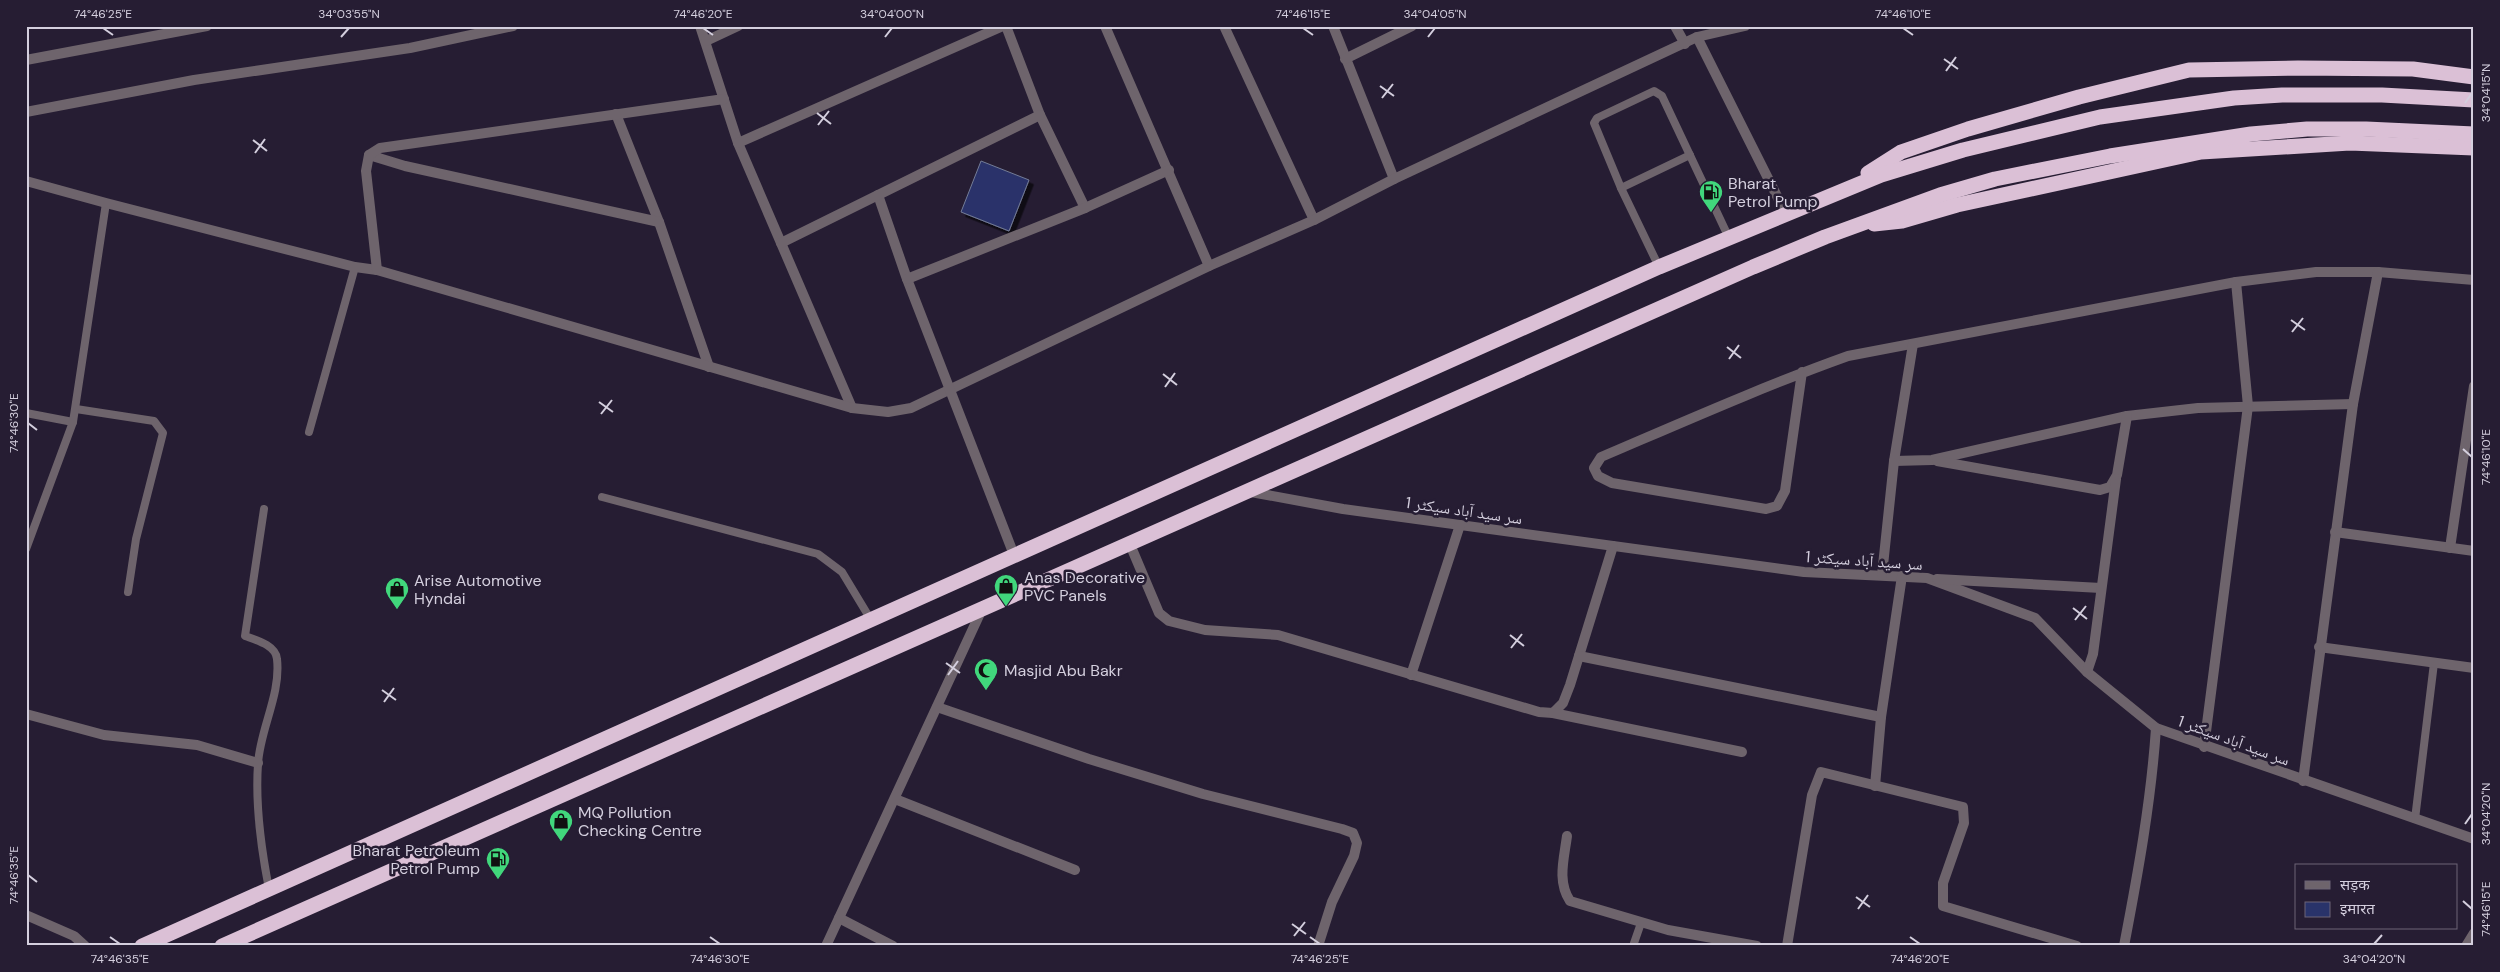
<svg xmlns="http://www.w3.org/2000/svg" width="2500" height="972" font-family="'DM Sans','Noto Naskh Arabic','Noto Sans Devanagari',sans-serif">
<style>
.building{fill:#29336a;stroke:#747c97;filter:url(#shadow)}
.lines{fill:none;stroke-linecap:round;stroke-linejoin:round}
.lane{stroke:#6e646c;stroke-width:8}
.street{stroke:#6e646c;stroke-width:10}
.highway{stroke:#dbc0d6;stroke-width:15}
.ticks{fill:none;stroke:#d4cfde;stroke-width:2}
.labels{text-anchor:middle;stroke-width:5;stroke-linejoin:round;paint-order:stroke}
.poi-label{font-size:16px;fill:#d4cfde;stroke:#261d33;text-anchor:start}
.street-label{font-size:16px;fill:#d4cfde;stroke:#261d33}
.neatline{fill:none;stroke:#d4cfde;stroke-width:2}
.ticks-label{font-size:12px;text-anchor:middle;fill:#d4cfde}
</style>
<defs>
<filter id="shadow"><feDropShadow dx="4.5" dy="4.5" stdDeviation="0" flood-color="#0009"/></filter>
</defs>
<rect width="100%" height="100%" fill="#261d33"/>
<!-- building -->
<path class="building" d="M981,161L1029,180L1009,231L961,212Z"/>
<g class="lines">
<!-- lane -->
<g class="lane">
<path d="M1621,188L1690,155"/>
<path d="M1659,267L1621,188L1594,123L1597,118L1654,91L1662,96L1729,238"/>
<path d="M76,409L154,421L163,433L136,539L128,592"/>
<path d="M26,413L73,422"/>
<path d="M309,432L355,267"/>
<path d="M602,497L818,554L842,572L871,620"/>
<path d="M264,509L245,636C256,640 276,645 277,659C281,695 260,729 258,764C255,806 261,848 269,889"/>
<path d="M26,549L73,422L106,203"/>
<path d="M2415,819L2434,663"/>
<path d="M1633,946L1641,923"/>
</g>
<!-- street -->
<g class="street">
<path d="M700,26L738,143L852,408"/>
<path d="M1006,26L1040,115L1085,208"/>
<path d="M1105,26L1209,266"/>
<path d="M1224,26L1314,220"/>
<path d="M1333,26L1394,179"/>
<path d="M1675,26L1685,44"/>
<path d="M1697,37L1786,214"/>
<path d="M706,41L738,26"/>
<path d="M1345,59L1412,26"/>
<path d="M26,60L207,26"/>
<path d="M26,112L194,80L410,48L513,26"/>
<path d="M616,114L659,222L709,367"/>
<path d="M738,143L1003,26"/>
<path d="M369,155L405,166L659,222"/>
<path d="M26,181L106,203L355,267L377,270L852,408L888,412L911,408L1209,266L1314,220L1394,179L1697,37L1745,26"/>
<path d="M878,195L907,279L1014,555"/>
<path d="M781,243L1040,115"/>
<path d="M377,270L366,171L369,155L380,148L724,99"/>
<path d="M907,279L1085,208L1169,170"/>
<path d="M1802,372L1785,491L1777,506L1766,509L1612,483L1598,476L1594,468L1601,457C1683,422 1764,386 1848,356L2236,282L2316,272H2378L2474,280"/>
<path d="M1894,461L1932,460L2127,416L2198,408L2353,404"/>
<path d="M1937,461L2100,490L2110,487L2117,475L2127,416"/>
<path d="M1251,492L1343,509L1804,572L1927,578L2035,618L2087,672L2156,728L2474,839"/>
<path d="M2335,532L2474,551"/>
<path d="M1129,542L1159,613L1169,621L1205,630L1278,635L1539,712L1553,713L1563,703L1570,685L1613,546"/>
<path d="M2450,548L2474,386"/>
<path d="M1882,575L1894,461L1913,344"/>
<path d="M1937,579L2101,588"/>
<path d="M2319,647L2474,668"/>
<path d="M1579,656L1881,717"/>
<path d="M2087,672L2093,654L2116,479"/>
<path d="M1411,675L1460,525"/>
<path d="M937,707L1089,759L1203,794L1342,829L1353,833L1357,843L1354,856L1332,902L1318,946"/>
<path d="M1553,713L1742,752"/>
<path d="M26,714L104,735L197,745L258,763"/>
<path d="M2204,747L2248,406L2236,282"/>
<path d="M2303,781L2353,404L2378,272"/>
<path d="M1875,786L1881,717L1902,576"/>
<path d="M895,799L1075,870"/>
<path d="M1567,836C1564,859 1557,881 1570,901L1668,930L1757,946"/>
<path d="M26,915L74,936L85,946"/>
<path d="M839,918L893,946"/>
<path d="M826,946L983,607"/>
<path d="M1787,946L1812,795L1821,772L1963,807L1964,823L1943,883V906L2077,946"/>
<path d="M2124,946C2138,873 2151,802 2156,728"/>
<path d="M2466,946L2474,933"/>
</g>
<!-- highway -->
<g class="highway">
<path d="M1868,173L1901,152L1968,129L2079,97L2189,70L2298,68L2413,69L2474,77"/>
<path d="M1874,224L1902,221L1957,205L2201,152L2350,143L2474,148"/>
<path d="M142,946L1659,267L1881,175L1963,150L2100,117L2234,98L2282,95H2382L2474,100"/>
<path d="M222,946L1753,267L1825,237L1940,195L1995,179L2110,156L2251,134L2307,129H2366L2474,134"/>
</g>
</g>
<!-- ticks -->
<path class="ticks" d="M103,28L113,35M703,28L713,35M1303,28L1313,35M1903,28L1913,35M341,37L349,28M885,37L892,28M1428,37L1435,28M1944,59L1958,69M1946,71L1956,57M1380,86L1394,96M1382,98L1393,84M2465,103L2472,93M817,113L831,124M818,125L829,111M253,140L267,151M255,153L265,139M2291,320L2305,330M2292,332L2303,318M1727,347L1741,358M1729,359L1739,345M1163,374L1177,385M1165,387L1175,373M599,402L613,412M601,414L612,400M28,423L37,430M2463,449L2472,457M2073,608L2087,619M2075,620L2086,606M1510,635L1524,646M1511,648L1522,634M946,663L960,673M948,675L958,661M382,690L396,700M384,702L394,688M2465,824L2472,814M28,875L37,882M1856,897L1870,907M2463,901L2472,909M1858,909L1868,895M1292,924L1306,934M1294,936L1305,922M110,937L120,944M710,937L720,944M1310,937L1320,944M1910,937L1920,944M2374,944L2382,935"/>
<!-- icons -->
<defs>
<g id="fuel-pin" transform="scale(1.25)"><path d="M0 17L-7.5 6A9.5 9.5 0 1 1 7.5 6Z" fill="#41d77c" stroke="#261d33"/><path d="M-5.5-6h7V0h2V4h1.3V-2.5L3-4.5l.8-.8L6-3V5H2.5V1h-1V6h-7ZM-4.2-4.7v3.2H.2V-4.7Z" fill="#111"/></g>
<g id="shop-pin" transform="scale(1.25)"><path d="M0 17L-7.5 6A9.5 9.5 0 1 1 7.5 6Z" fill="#41d77c" stroke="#261d33"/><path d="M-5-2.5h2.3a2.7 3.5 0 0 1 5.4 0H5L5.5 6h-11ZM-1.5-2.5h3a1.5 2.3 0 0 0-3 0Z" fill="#111"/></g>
<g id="mosque-pin" transform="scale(1.25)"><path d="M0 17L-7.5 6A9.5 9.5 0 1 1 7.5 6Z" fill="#41d77c" stroke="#261d33"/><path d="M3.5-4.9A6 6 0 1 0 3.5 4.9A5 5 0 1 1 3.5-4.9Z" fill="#111"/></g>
</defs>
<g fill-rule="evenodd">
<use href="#fuel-pin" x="1711" y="192"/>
<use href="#shop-pin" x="1006" y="586"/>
<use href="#shop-pin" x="397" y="589"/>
<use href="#mosque-pin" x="986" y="670"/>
<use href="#shop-pin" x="561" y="821"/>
<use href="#fuel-pin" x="498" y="859"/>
</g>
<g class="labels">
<!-- poi labels -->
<g class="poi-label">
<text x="1728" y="189">Bharat<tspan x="1728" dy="18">Petrol Pump</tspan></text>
<text x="1024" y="583">Anas Decorative<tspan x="1024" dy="18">PVC Panels</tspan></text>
<text x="414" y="586">Arise Automotive<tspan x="414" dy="18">Hyndai</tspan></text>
<text x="1004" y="676">Masjid Abu Bakr</text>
<text x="578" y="818">MQ Pollution<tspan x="578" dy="18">Checking Centre</tspan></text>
<text x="480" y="856" text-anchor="end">Bharat Petroleum<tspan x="480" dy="18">Petrol Pump</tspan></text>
</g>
<!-- street labels -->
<g class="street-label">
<text transform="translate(1464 510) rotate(8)" y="6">سر سید آباد سیکٹر 1</text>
<text transform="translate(1864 560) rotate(4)" y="6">سر سید آباد سیکٹر 1</text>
<text transform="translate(2234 740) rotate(20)" y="6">سر سید آباد سیکٹر 1</text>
</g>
</g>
<!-- border -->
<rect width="2500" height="972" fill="none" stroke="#261d33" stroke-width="55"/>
<!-- legend -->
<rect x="2295" y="864" width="162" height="65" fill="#261d33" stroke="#6c6477"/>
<rect x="2305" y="881" width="25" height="8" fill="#6e646c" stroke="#6c6477"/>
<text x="2340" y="890" font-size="15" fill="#d4cfde">सड़क</text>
<rect x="2305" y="902" width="25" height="15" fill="#29336a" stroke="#6c6477"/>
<text x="2340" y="914" font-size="15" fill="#d4cfde">इमारत</text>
<rect x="28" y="28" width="2444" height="916" class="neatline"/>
<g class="ticks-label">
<text x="103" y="18">74°46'25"E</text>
<text x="349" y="18">34°03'55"N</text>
<text x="703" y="18">74°46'20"E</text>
<text x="892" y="18">34°04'00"N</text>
<text x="1303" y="18">74°46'15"E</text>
<text x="1435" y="18">34°04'05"N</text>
<text x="1903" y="18">74°46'10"E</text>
<text transform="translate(2486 93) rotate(-90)" y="4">34°04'15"N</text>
<text transform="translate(14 423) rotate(-90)" y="4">74°46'30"E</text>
<text transform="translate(2486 457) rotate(-90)" y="4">74°46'10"E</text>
<text transform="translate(2486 814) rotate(-90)" y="4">34°04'20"N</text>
<text transform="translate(14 875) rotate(-90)" y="4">74°46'35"E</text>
<text transform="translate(2486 909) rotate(-90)" y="4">74°46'15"E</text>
<text x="120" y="963">74°46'35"E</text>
<text x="720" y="963">74°46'30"E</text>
<text x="1320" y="963">74°46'25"E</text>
<text x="1920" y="963">74°46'20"E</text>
<text x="2374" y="963">34°04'20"N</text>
</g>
</svg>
